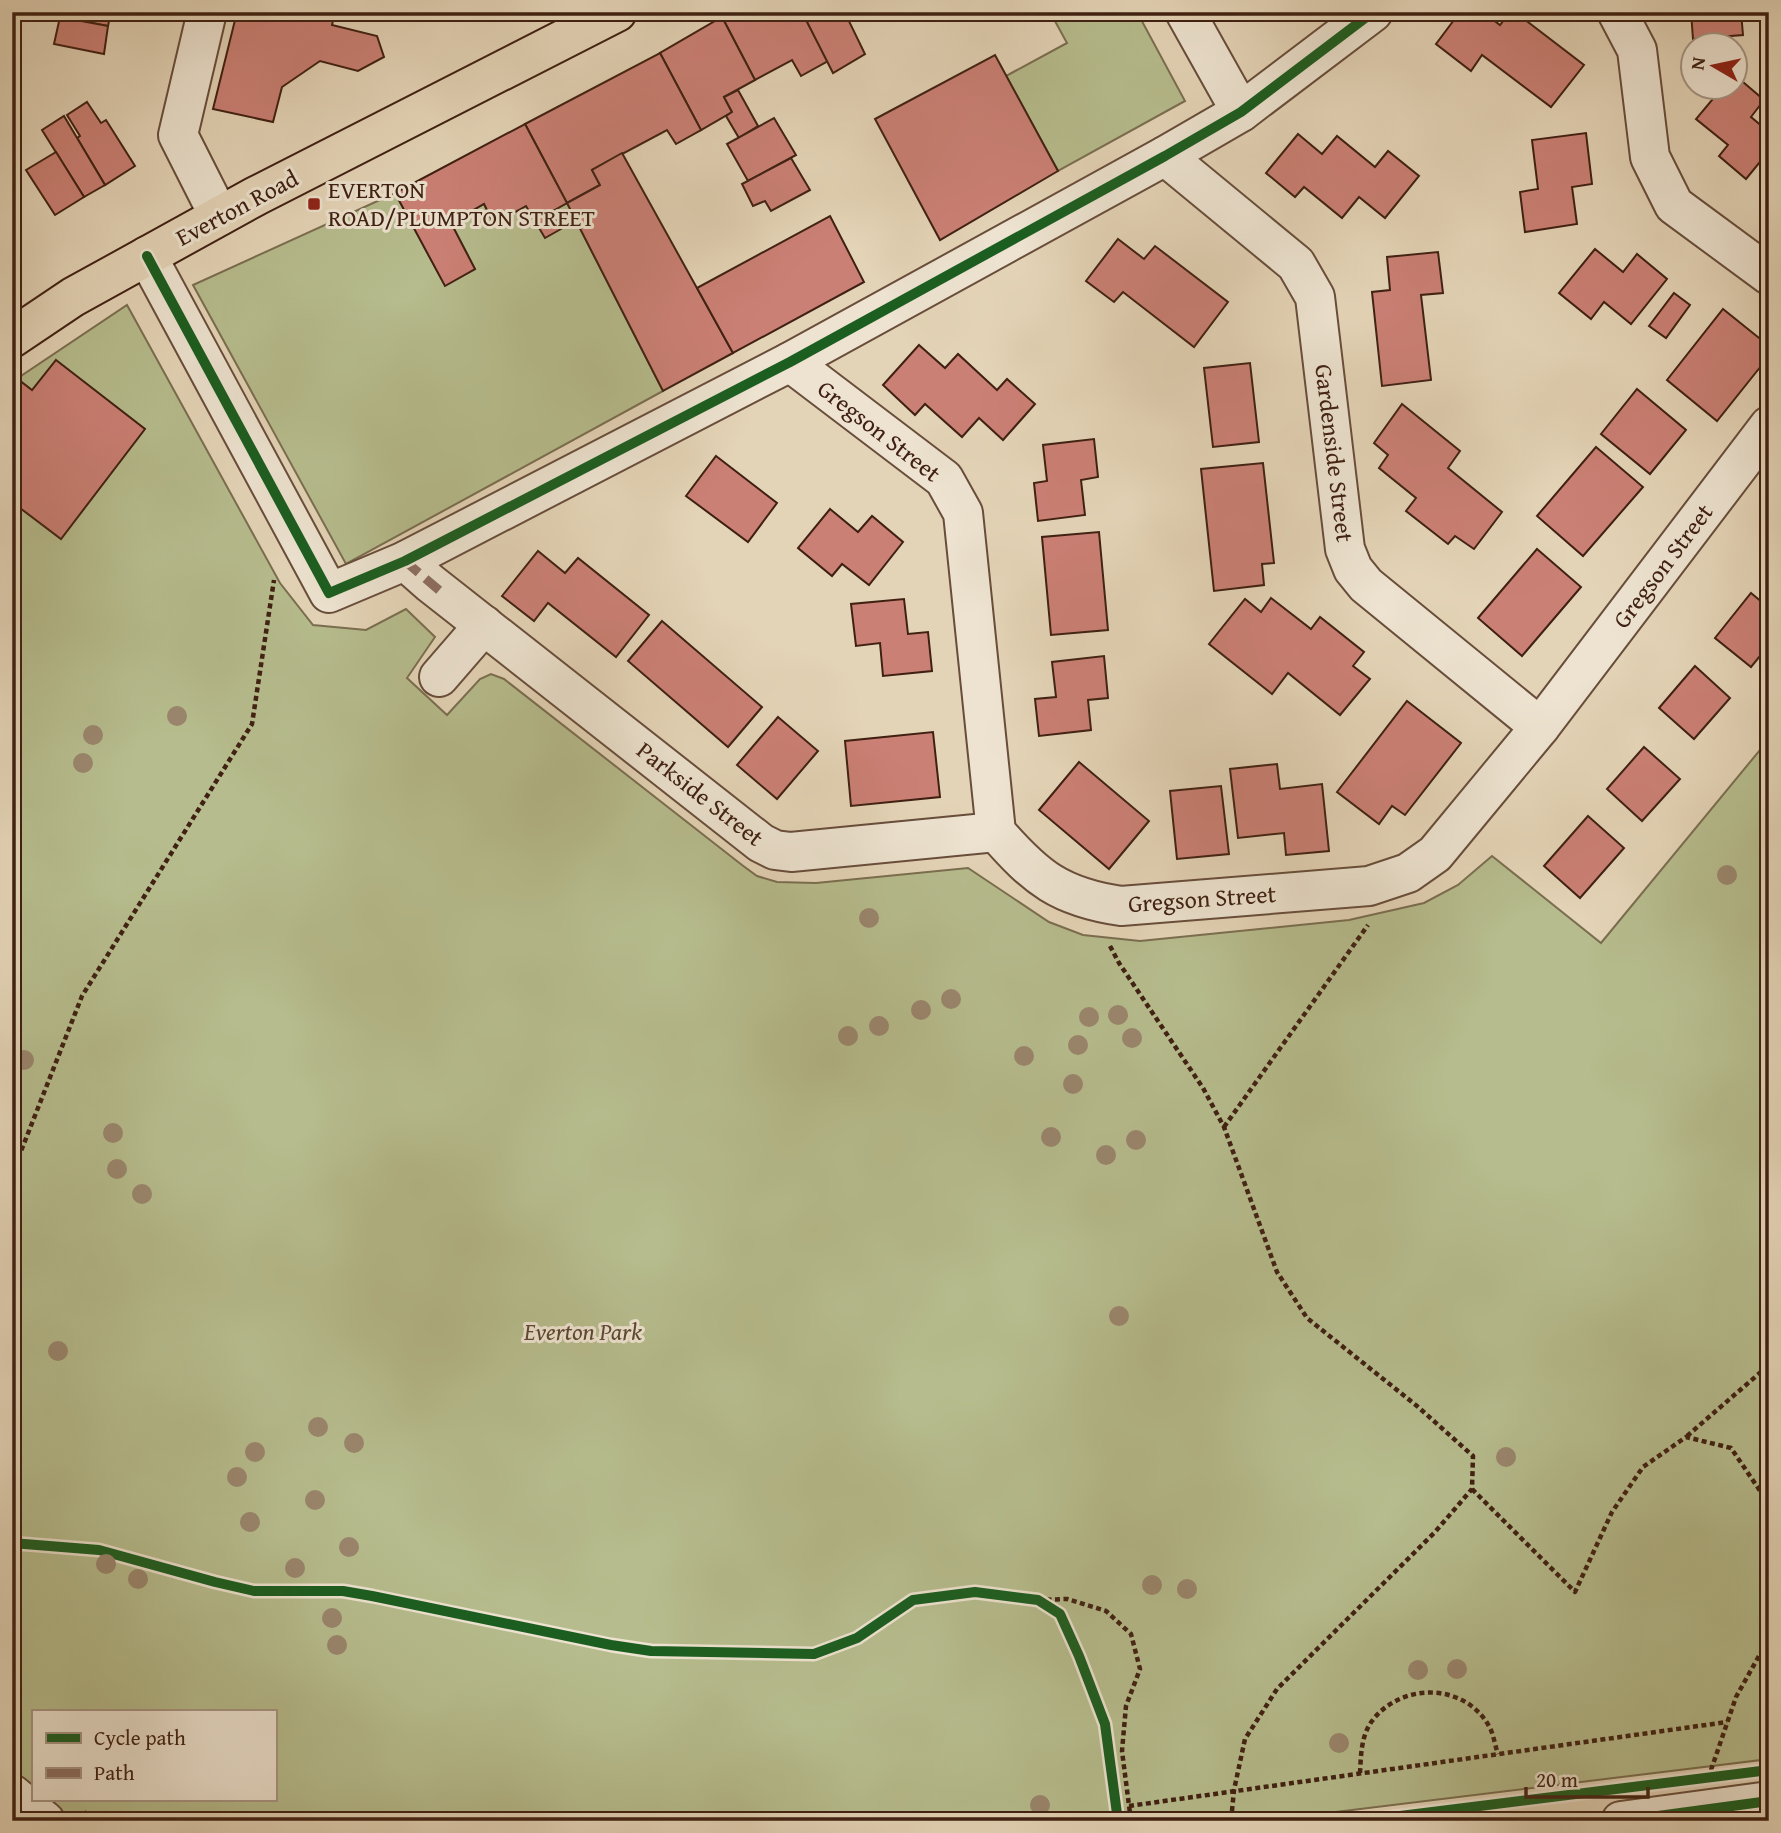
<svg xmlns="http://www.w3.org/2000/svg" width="1781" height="1833" font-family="'Gentium Book Plus',serif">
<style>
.green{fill:#b6bc8d;stroke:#7a6e50;stroke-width:2;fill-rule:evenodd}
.building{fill:#cb8075;stroke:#3f2012;stroke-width:2}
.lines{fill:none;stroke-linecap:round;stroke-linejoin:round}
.minor-casing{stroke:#684d3b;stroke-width:42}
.major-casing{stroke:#3f2012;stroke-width:42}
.path{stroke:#3f2012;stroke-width:4.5;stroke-dasharray:5 3.5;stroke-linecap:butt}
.minor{stroke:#ede3d0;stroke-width:38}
.major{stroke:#e4d4b7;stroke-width:38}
.quiet{stroke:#8d6e63;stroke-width:9;stroke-dasharray:18 9;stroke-linecap:butt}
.cycleway-casing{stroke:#ede3d0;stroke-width:15}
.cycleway{stroke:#1b5e20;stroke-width:10}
.tree{fill:#9a866d}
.poi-dot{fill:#8f2418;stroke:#ede3d0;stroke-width:2.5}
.labels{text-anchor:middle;stroke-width:6;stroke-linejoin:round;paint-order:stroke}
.poi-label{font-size:24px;fill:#3f2012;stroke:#ede3d0;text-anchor:start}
.street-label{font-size:24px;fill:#3f2012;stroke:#ede3d0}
.park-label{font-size:24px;font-style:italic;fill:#5d4731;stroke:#ede3d0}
</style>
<rect width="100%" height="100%" fill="#e4d4b7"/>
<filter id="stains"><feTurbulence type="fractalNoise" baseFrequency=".00286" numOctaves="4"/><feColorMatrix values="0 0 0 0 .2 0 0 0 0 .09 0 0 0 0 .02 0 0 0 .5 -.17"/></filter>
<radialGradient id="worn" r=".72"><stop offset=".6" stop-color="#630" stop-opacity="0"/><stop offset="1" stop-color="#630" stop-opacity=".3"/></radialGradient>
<!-- green -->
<g class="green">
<path d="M1050,12H1137L1185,101L1058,171L1006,76L1067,43Z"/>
<path d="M395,193L445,285L475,269L451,223L484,204L494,224L526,206L560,229L551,212L567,203L663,391L346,564L193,285Z"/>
<path d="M127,305L280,583L313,625L366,630L406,609L435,637L407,678L447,715L480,679L491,674L504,679L742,865L757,876L777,882L816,883L968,868L1049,922L1083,935L1140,941L1349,920L1424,903L1458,885L1492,856L1601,943L1769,739V1759L1262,1821H12V382ZM33,1712H275V1800H33Z"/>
</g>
<!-- building -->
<g class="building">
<path d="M61,12H111L108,26L60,17Z"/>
<path d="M237,12H335L332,25L377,36L384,57L358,71L320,61L282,87L273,122L213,109Z"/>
<path d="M730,12H802L828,61L801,76L792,60L755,80L722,17Z"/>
<path d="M802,12H847L845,13L865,54L833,73Z"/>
<path d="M1460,12H1483L1500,25L1510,12H1515L1584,65L1551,107L1482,55L1471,71L1436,44Z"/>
<path d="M1691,12H1741L1743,35L1693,39Z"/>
<path d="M60,17L108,26L104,54L54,44Z"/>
<path d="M722,17L755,80L724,97L732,112L701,130L660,53Z"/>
<path d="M660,53L701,130L676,144L667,130L592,170L600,185L567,203L525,124Z"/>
<path d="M995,55L1058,171L940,240L875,119Z"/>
<path d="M1736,76L1764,100L1751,117L1769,132V151L1746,179L1719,156L1728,145L1696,119L1722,88H1736Z"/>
<path d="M738,90L758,126L739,138L726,116L732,112L724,97Z"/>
<path d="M87,102L101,123L106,120L135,166L105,185L77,138L80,136L67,115Z"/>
<path d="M64,116L105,185L84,197L42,130Z"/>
<path d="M774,118L796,155L748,181L727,144Z"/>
<path d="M525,124L567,203L551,212L561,229L545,238L526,206L494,224L484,204L451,223L475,269L445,286L395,193Z"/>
<path d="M1586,133L1592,184L1572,187L1577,224L1525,232L1520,192L1538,189L1532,140Z"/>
<path d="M1298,134L1322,154L1337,136L1375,167L1388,151L1419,176L1385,218L1359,197L1342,218L1304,187L1295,197L1266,173Z"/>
<path d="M56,152L84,197L55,215L26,170Z"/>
<path d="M622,153L733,353L663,391L567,203L600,185L592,170Z"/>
<path d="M791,158L810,190L771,211L765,201L753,206L742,184Z"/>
<path d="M830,216L864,282L733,353L697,288Z"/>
<path d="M1118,239L1144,259L1155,246L1228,302L1194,347L1123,292L1114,302L1086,281Z"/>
<path d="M1595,249L1623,272L1637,254L1667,279L1631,324L1604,302L1591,319L1559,293Z"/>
<path d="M1438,252L1443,293L1421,295L1431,380L1382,386L1372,292L1390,290L1387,257Z"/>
<path d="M1674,293L1690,305L1666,338L1649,326Z"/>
<path d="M1723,309L1769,346V356L1717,421L1667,380Z"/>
<path d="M919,345L945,368L958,354L997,390L1007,379L1035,404L1003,440L979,418L962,437L925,404L915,415L883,385Z"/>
<path d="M56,360L145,429L61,539L12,502V389L19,380L32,390Z"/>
<path d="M1250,363L1259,442L1213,447L1204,368Z"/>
<path d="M1637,389L1686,430L1650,474L1601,434Z"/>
<path d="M1402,404L1460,451L1448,468L1502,512L1474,549L1455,536L1448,544L1406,511L1416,498L1379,468L1388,455L1374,443Z"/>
<path d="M1094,439L1098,477L1081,480L1085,515L1038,521L1034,483L1047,481L1043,445Z"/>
<path d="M1596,447L1643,487L1583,556L1537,516Z"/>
<path d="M716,456L777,503L748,542L686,496Z"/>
<path d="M1263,463L1274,563L1262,564L1264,585L1214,591L1201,469Z"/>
<path d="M830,509L858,532L872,516L903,542L869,585L842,564L832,576L798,548Z"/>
<path d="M1099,532L1108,630L1051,635L1042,537Z"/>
<path d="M1537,549L1581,587L1522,656L1478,618Z"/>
<path d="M538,551L565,573L578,558L649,615L616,657L548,603L534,621L502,596Z"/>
<path d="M1751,593L1769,608V645L1751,667L1715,638Z"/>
<path d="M1271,598L1311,629L1320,617L1364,652L1353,666L1370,679L1340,715L1288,673L1272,694L1209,644L1245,599L1261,612Z"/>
<path d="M904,599L908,634L928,632L932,671L883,676L880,643L856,646L851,604Z"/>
<path d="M662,621L762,707L728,747L628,661Z"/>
<path d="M1104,656L1108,698L1088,700L1091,730L1039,736L1035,699L1056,697L1052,662Z"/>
<path d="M1695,666L1730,698L1694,739L1659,708Z"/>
<path d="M1407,701L1461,743L1405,815L1392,806L1379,824L1337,792Z"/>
<path d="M778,717L818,751L777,799L737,765Z"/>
<path d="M933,732L940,797L851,806L845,741Z"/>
<path d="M1644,747L1680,779L1642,821L1607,789Z"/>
<path d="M1079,762L1149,821L1109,869L1039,810Z"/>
<path d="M1277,764L1280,789L1322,784L1329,851L1286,855L1284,833L1238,838L1230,769Z"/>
<path d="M1221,786L1229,854L1177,859L1170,791Z"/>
<path d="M1588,816L1624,848L1580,898L1544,866Z"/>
</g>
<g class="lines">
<!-- minor casing -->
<g class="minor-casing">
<g id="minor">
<path d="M207,12L178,135L219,216"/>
<path d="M1185,12L1241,112"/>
<path d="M1617,12L1637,50L1650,157L1674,205L1769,275"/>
<path d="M1165,156L1296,264L1315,297L1345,549L1353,569L1366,585L1540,727"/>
<path d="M147,256L329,593L405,561L790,362L1165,156L1241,112L1373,12"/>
<path d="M790,362L944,479L963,513L996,832C1036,878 1060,897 1121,906L1369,886L1408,873L1435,854L1540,727L1769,426"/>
<path d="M405,561L430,583L761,843L775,850L791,852L996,832"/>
<path d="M439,677L484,625"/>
<path d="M12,1794L45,1821"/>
<path d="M1621,1821L1769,1801"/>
</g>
</g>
<!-- major casing -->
<g class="major-casing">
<path id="major" d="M12,338L73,297L256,196L617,12"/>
</g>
<!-- path -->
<g class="path">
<path d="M1110,946L1119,963L1203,1088L1224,1127L1277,1272L1307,1318L1417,1406L1473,1456L1472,1489L1435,1532L1277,1689L1245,1739L1234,1790L1231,1821"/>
<path d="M1224,1127L1368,925"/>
<path d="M12,1174L82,996L252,724L274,580"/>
<path d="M1687,1436L1769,1365"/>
<path d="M1472,1489L1575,1592L1612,1512L1643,1467L1686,1437L1731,1448L1769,1504"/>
<path d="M1038,1600L1067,1599L1106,1611L1131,1634L1140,1669L1126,1706L1122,1751L1131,1821"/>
<path d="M1711,1770L1736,1697L1769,1638"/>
<path d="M1360,1773C1361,1755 1361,1736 1372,1721C1401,1682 1466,1682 1490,1728C1494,1736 1495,1746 1498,1754"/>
<path d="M1129,1806L1727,1722"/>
<path d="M84,1812L94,1821"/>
</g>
<!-- minor -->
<use href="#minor" class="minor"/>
<!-- major -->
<use href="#major" class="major"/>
<!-- quiet -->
<path class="quiet" d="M405,561L440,591"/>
<!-- cycleway casing -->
<g class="cycleway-casing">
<g id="cycleway">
<path d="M147,256L329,593L405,561L790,362L1165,156L1241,112L1373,12"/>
<path d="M12,1543L99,1550L215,1582L254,1591H343L372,1596L611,1645L651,1651L814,1654L857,1638L913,1600L975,1592L1038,1600L1060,1614L1079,1656L1105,1724L1118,1821"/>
<path d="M1360,1821L1769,1770"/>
<path d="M1621,1821L1769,1801"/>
</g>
</g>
<!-- cycleway -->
<use href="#cycleway" class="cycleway"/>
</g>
<!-- trees -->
<g class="tree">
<circle cx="177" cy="716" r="10"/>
<circle cx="93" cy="735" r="10"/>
<circle cx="83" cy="763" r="10"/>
<circle cx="1727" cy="875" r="10"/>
<circle cx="869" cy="918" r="10"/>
<circle cx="951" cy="999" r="10"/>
<circle cx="921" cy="1010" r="10"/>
<circle cx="1118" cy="1015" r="10"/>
<circle cx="1089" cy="1017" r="10"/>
<circle cx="879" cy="1026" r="10"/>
<circle cx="848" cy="1036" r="10"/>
<circle cx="1132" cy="1038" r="10"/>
<circle cx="1078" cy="1045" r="10"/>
<circle cx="1024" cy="1056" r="10"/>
<circle cx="24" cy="1060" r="10"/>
<circle cx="1073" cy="1084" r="10"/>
<circle cx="113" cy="1133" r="10"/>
<circle cx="1051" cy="1137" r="10"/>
<circle cx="1136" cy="1140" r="10"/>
<circle cx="1106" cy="1155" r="10"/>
<circle cx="117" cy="1169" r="10"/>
<circle cx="142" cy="1194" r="10"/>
<circle cx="1119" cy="1316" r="10"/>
<circle cx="58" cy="1351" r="10"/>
<circle cx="318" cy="1427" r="10"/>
<circle cx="354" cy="1443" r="10"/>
<circle cx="255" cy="1452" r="10"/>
<circle cx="1506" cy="1457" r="10"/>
<circle cx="237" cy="1477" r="10"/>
<circle cx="315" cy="1500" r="10"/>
<circle cx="250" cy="1522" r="10"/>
<circle cx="349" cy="1547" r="10"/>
<circle cx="106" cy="1564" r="10"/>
<circle cx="295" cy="1568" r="10"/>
<circle cx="138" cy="1579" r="10"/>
<circle cx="1152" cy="1585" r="10"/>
<circle cx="1187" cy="1589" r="10"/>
<circle cx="332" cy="1618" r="10"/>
<circle cx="337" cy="1645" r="10"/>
<circle cx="1457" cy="1669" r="10"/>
<circle cx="1418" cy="1670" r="10"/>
<circle cx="1339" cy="1743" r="10"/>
<circle cx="1040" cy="1805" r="10"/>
</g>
<!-- markers -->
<rect class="poi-dot" x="307" y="197" width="14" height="14" rx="3.5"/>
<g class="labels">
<!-- poi labels -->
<g class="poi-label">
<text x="328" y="198">EVERTON<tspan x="328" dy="28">ROAD/PLUMPTON STREET</tspan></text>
</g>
<!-- street labels -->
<g class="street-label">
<text transform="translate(237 208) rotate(-28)" y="8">Everton Road</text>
<text transform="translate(879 431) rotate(38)" y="8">Gregson Street</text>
<text transform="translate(1334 453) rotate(83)" y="8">Gardenside Street</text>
<text transform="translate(1663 566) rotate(-53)" y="8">Gregson Street</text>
<text transform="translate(700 794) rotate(38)" y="8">Parkside Street</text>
<text transform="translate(1202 899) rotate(-4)" y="8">Gregson Street</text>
</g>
<!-- park labels -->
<g class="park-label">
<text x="583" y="1340">Everton Park</text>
</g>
</g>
<!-- margin -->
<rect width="1781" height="1833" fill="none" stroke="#e4d4b7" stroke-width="42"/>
<rect x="14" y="14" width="1753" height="1805" fill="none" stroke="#3f2012" stroke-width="3.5"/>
<rect x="21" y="21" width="1739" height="1791" fill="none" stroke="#3f2012" stroke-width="2"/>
<!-- legend -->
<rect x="32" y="1710" width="245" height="91" fill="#ede3d0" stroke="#a79584" stroke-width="2"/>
<rect x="46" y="1733" width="35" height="10" fill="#1b5e20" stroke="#a79584" stroke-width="2"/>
<text x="94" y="1745" font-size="21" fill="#3f2012">Cycle path</text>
<rect x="46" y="1768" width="35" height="10" fill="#8d6e63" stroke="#a79584" stroke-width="2"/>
<text x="94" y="1780" font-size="21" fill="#3f2012">Path</text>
<!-- north arrow -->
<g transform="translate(1714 66) rotate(279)"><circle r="33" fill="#ede3d0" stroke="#a79584" stroke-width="2"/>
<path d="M0-5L12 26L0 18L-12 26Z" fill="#8f2418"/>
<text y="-10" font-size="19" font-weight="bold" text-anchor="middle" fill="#3f2012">N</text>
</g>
<!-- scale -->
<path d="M1526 1787v10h122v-10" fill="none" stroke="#3f2012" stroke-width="3.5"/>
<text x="1536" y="1787" font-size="21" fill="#3f2012" stroke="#ede3d0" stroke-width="5" paint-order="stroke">20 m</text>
<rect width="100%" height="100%" filter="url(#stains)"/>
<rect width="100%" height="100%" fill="url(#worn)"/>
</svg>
